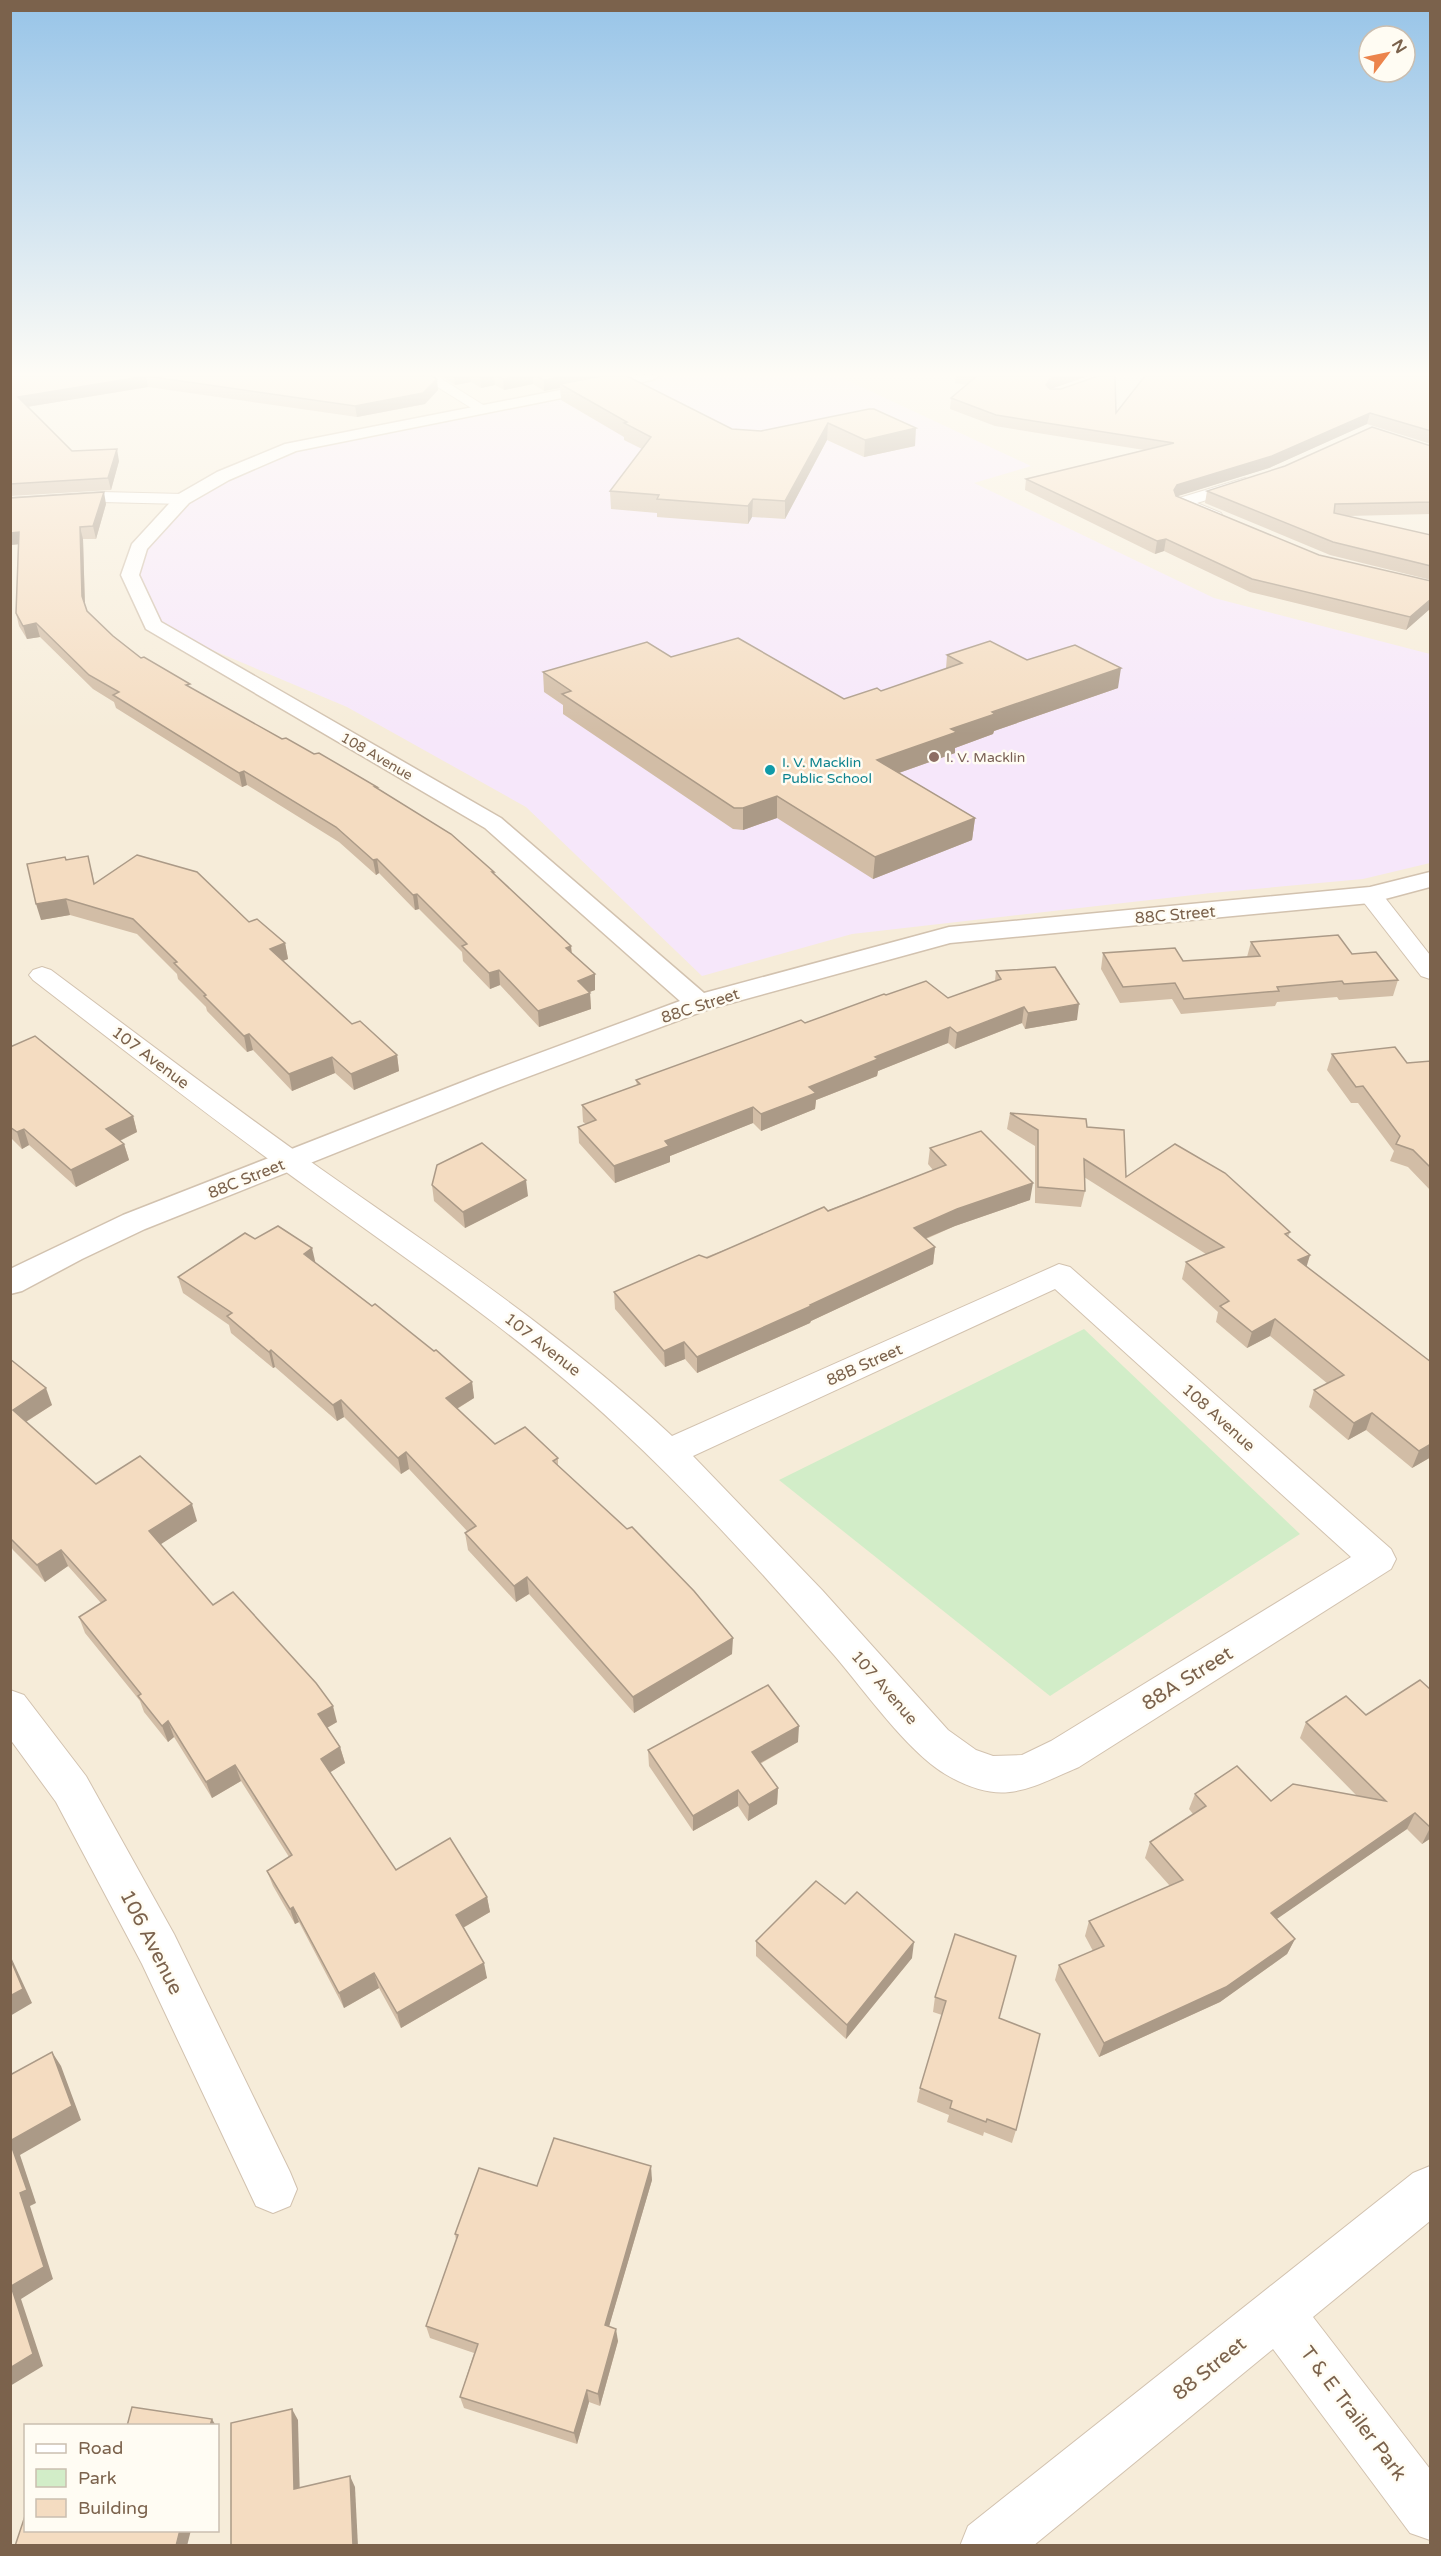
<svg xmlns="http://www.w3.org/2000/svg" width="1441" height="2556" font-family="'Varela Round',sans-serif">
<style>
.residential{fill:#f6ecd9;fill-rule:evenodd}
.education{fill:#f6e7fa}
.green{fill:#d2edc8}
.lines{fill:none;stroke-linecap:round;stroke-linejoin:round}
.minor-casing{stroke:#d2c2af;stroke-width:2}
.tertiary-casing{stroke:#d2c2af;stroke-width:3}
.minor{fill:#fff;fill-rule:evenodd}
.tertiary{fill:#fff;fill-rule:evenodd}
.wall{fill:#d2bda6}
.shaded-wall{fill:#ab9a87}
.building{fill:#f4dcc1;stroke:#ab9a87;stroke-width:1.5}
.education-dot{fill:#8d6e63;stroke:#fffcf3;stroke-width:2}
.culture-dot{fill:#0f9aa8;stroke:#fffcf3;stroke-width:2}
.labels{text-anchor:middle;stroke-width:5;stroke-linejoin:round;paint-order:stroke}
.far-street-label{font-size:14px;fill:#7b624c;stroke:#fffcf3}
.far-education-label{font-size:14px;fill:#785e54;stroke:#fffcf3;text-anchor:start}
.far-culture-label{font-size:14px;fill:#0d838f;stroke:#fffcf3;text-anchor:start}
.street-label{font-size:16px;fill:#7b624c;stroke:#fffcf3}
.near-street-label{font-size:20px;fill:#7b624c;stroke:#fffcf3}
</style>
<rect width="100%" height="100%" fill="#fdf9eb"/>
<!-- residential -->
<g class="residential">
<path d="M11,376H1430V2179L977,2545L11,2546ZM26,2426H218V2530H26Z"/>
<path d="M1430,2197V2545H1029Z"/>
</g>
<!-- education -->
<path class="education" d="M674,376H838L1031,466L974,483L1214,598L1430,654V863L1363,879L1211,893L852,934L702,976L526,807L347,707L153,625L130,575L138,548L183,499L291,447Z"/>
<!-- green -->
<path class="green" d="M1084,1329L1300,1534L1050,1696L779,1480Z"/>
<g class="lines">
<!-- minor casing -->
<g class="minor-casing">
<g id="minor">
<path d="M420,376H437L488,408L481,412L476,411Z"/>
<path d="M1245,478L1253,483L1251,486L1197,503L1221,513L1223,517L1221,521H1209L1176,507L1174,503L1176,499Z"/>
<path d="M102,492L183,494L191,499L183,504L102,502L10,508V498Z"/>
<path d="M1370,888L1379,890L1430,955V979L1421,976L1358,895L1361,890Z"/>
<path d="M42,967L51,970C141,1037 230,1105 321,1169C442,1254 564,1335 672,1436L1059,1264L1070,1267L1391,1549L1396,1559L1391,1569L1079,1767C1026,1790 1001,1807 945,1774C906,1750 865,1691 834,1655C765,1576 695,1498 618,1427C523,1338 416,1266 311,1190C216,1122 125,1051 33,980L29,975L33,970ZM1055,1289L1351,1557L1051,1741L1022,1755L993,1756L976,1750L948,1730L822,1590L693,1456Z"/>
<path d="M10,1690L24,1695L86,1776L174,1934L290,2172L297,2189L290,2206L273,2213L256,2206L142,1964L56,1802L10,1739Z"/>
<path d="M1430,2166V2221L1313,2317L1430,2469V2540L1410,2533L1273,2349L1033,2546H960L968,2526L1413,2173Z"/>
</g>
</g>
<!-- tertiary casing -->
<g class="tertiary-casing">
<path id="tertiary" d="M631,376H659L652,380L296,451L229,480L189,503L147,549L139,575L161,622L501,818L704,993L949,927L1370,887L1430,872V887L1370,903L950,943L709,1009L498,1088L145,1229L82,1259L22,1291L10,1294V1269L123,1215L478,1076L680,1001L485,828L146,629L121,575L132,544L177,495L217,472L285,444Z"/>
</g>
<!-- minor -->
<use href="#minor" class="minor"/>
<!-- tertiary -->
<use href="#tertiary" class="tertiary"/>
</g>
<!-- wall -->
<g class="wall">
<path d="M10,376H432L438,390L425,404L357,417L148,387L27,407L72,451L119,461L111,490L10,496Z"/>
<path d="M441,376H627L732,429L761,431L869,409L915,446L864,457L827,440L785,519L752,517L748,524L657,517V513L611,509L610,491L642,449L624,440V437L561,400L560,388L544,391L533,384L504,390L495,385L481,388L471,382L455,385Z"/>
<path d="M956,376H1088L1050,389L1116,413L1431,376V444L1367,424L1269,468L1177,496L1319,555L1431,581V608L1406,630L1250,592L1164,551L1155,554L1025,490L1026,479L1144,450L995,426L950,409L951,398L967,385L955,383Z"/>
<path d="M1431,446V514L1348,516L1431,535V580L1330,555L1205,503L1207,491Z"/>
<path d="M10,498L106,504L96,539H83L85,605L87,611L113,636L141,658L191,688L282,739L314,754L377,787V789L494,874L571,946L572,953L595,990L589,992L590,993L591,1009L539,1027L500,985L490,989L463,961L462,952L419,909L415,910L379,873L376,875L339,842L247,785L242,787L116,708L114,702L93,689L40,637L27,639L19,626L16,613L18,544L10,545Z"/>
<path d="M947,655L1027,660L1118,688L994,731L993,734L955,748V753L899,773L975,818L972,840L873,879L777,818L743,830L733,829L563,714V705L544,692L543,672L671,657L844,699L881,691L946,669Z"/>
<path d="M66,860L92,871L94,884L249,922L285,943L288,959L283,961L352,1024L397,1055L399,1071L354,1090L335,1073L292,1091L253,1050L247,1052L207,1011L206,1007L178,979L177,974L137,934L70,915L41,920Z"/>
<path d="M1251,942L1352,954L1398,980L1393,996L1339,1000L1337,997L1277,1002L1275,1006L1181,1014L1172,999L1120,1003L1101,969L1103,953L1183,961L1247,957Z"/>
<path d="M996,971L1077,1020L1025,1029L1022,1023L955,1049L948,1043L878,1071L877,1076L816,1100L815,1109L761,1131L753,1123L670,1156V1162L615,1183L579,1143L578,1127L586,1124L583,1122L582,1105L637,1085L636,1080L886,995L948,998L995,981Z"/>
<path d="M10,1047L133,1116L137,1132L120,1141L124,1144L129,1160L76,1187L29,1145L22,1149L12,1139L10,1140Z"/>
<path d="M1332,1054L1407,1063L1431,1061V1191L1408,1167L1390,1161L1394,1151L1358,1103H1351L1327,1070Z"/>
<path d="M1010,1113L1087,1127L1126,1177L1290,1232L1288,1237L1310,1255L1306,1266L1431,1457L1412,1468L1366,1430L1348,1440L1309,1407L1314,1390L1328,1384L1270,1336L1247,1348L1216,1322L1218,1312L1182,1279L1186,1262L1206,1254L1084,1177L1085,1191L1081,1207L1035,1203V1146L1007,1129Z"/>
<path d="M930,1148L1030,1200L955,1226L926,1239L935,1247L933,1264L811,1321L810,1323L697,1373L685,1359L665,1367L615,1309L614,1292L933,1170L928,1164Z"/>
<path d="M432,1185L528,1196L465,1228L434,1201Z"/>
<path d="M255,1239L315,1262L472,1382L474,1398L457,1409L495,1444L558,1458V1465L732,1654L634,1713L529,1594L516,1602L468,1550L465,1533L468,1532L409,1469L401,1474L344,1417L337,1421L275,1367L273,1368L231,1333L229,1325L183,1293L178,1277Z"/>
<path d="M10,1359L52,1405L26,1422L96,1484L197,1521L160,1544L213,1605L337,1722L327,1728L340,1747L345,1763L330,1772L396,1870L487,1897L490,1912L463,1928L487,1978L401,2028L379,1988L344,2008L299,1922L295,1924L273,1886L267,1871L289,1857L241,1781L212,1798L174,1737L168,1742L144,1712L140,1701L85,1633L79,1617L101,1603L68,1566L45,1582L13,1550L10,1544Z"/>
<path d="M1420,1680L1431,1838L1422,1844L1407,1829L1276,1919L1295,1939L1287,1954L1220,2002L1099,2057L1055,1980L1059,1965L1093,1951L1085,1936L1089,1921L1170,1886L1145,1858L1150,1842L1193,1814L1189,1809L1195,1794L1271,1801L1357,1796L1300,1738L1306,1722L1366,1715Z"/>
<path d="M798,1742L760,1764L778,1788L777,1804L748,1821L738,1806L693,1831L649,1766L648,1750Z"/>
<path d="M756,1941L912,1958L846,2039L756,1956Z"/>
<path d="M935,1997L999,2018L1016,2130L1012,2143L984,2132L983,2136L947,2122L949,2115L917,2102L920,2088L942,2015L933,2012Z"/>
<path d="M652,2180L609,2326L618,2341L600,2406L589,2402L577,2444L464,2408L460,2397L474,2353L430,2338L426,2326L456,2240L455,2234L537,2186Z"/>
</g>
<!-- shaded-wall -->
<g class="shaded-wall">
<path d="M146,376L148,387L20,408L18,397Z"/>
<path d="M454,376H470L471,382L455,385Z"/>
<path d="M486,376H494L495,385L481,388L480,377Z"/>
<path d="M520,376H533V384L504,390L503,379Z"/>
<path d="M565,376H603L560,384V388L544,391V380Z"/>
<path d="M1059,376H1088L1048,390L1046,385L1050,379Z"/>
<path d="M437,379L438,390L425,404L357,417L355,406Z"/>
<path d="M1370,413L1367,424L1269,468L1175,497L1174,490L1177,485Z"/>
<path d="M828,423L827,440L785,519V501Z"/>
<path d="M916,428L915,446L864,457L865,440Z"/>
<path d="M117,449L119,461L111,490L108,478Z"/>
<path d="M104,492L106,504L96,539L93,526Z"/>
<path d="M753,499L752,517L748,524V506Z"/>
<path d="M80,527L83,539L85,609L82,596Z"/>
<path d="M19,532L22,544L10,545V533Z"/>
<path d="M1166,539L1164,551L1155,554L1157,541Z"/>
<path d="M1431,599V608L1406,630L1410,617Z"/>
<path d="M36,623L40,637L27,639L23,626Z"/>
<path d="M1121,668L1118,688L994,731L993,734L955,748V753L876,781L877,760L992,712Z"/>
<path d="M244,771L247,785L242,787L239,773Z"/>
<path d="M777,796V818L743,830V808Z"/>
<path d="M975,818L972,840L873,879L875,857Z"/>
<path d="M377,859L379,873L376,875L373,860Z"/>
<path d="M417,894L419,909L415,910L413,895Z"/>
<path d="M66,899L70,915L41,920L36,904Z"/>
<path d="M285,943L288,959L273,964L270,949Z"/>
<path d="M571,946L572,962L566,948Z"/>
<path d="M499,970L500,985L490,989L489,973Z"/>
<path d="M595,974V990L579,996L578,981Z"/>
<path d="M590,993L591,1009L539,1027L538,1011Z"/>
<path d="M1079,1004L1077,1020L1025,1029L1028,1013Z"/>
<path d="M1024,1007L1022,1023L955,1049L957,1033Z"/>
<path d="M950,1027L948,1043L878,1071L877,1076L816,1100L815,1109L761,1131V1114L809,1087L875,1057Z"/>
<path d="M249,1034L253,1050L247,1052L244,1036Z"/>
<path d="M397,1055L399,1071L354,1090L351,1074Z"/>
<path d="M332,1057L335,1073L292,1091L289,1074Z"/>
<path d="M753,1107V1123L670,1156V1162L615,1183L614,1166L665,1141Z"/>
<path d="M133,1116L137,1132L111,1145L106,1129Z"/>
<path d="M24,1129L29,1145L22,1149L17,1132Z"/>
<path d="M124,1144L129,1160L76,1187L71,1170Z"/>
<path d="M526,1180L528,1196L465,1228L463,1212Z"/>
<path d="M1033,1183L1030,1200L955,1226L912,1244L914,1228L957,1209Z"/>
<path d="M935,1247L933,1264L811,1321L810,1323L697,1373V1357Z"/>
<path d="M312,1248L316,1265L304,1254Z"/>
<path d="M1310,1255L1305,1272L1298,1260Z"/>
<path d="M1275,1319L1270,1336L1247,1348L1252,1332Z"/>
<path d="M684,1342L685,1359L665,1367L664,1351Z"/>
<path d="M271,1350L275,1367L273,1368L269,1352Z"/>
<path d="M472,1382L474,1398L448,1414L446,1398Z"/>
<path d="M46,1388L52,1405L19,1426L13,1410Z"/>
<path d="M341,1400L344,1417L337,1421L333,1405Z"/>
<path d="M1372,1413L1366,1430L1348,1440L1354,1423Z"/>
<path d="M1431,1444V1457L1412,1468L1419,1451Z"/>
<path d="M406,1452L409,1469L401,1474L398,1458Z"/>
<path d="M192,1504L197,1521L155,1548L149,1531Z"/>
<path d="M61,1550L68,1566L45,1582L37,1565Z"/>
<path d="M527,1577L529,1594L516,1602L514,1586Z"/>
<path d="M733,1638L732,1654L634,1713L633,1697Z"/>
<path d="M333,1706L337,1722L323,1730L318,1714Z"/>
<path d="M168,1721L174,1737L168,1742L162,1726Z"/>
<path d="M799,1726L798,1742L751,1768L752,1752Z"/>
<path d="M340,1747L345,1763L326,1775L321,1759Z"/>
<path d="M235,1765L241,1781L212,1798L206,1782Z"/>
<path d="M778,1788L777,1804L748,1821L749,1805Z"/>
<path d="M738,1790V1806L693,1831V1816Z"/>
<path d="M1415,1813L1407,1829L1264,1928L1271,1913Z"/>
<path d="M1430,1828L1431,1838L1422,1844Z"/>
<path d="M487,1897L490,1912L459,1930L456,1915Z"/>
<path d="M293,1907L299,1922L295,1924L290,1909Z"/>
<path d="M1295,1939L1287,1954L1220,2002L1099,2057L1104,2043Z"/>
<path d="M914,1942L912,1958L846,2039L847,2025Z"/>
<path d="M10,1955L32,2003L10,2016Z"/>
<path d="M484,1963L487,1978L401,2028L397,2013Z"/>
<path d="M374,1973L379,1988L344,2008L339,1993Z"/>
<path d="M52,2052L61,2066L81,2120L20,2155L36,2203L30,2206L53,2279L21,2299L43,2366L10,2386L11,2286L20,2193L10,2141Z"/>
<path d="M651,2166L652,2180L606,2337L605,2325Z"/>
<path d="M616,2329L618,2341L600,2406L598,2394Z"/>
<path d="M587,2390L589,2402L577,2444L574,2433Z"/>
<path d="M292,2409L298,2420L300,2500L294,2489Z"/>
<path d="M212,2419L216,2426H210Z"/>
<path d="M350,2476L355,2487L358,2546H353Z"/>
<path d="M180,2530H191L187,2546H176Z"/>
</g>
<!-- building -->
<g class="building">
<path d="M10,376H432L437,379L423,393L355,406L146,376L18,397L72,451L117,449L108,478L10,484Z"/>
<path d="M497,376H520L503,379Z"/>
<path d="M536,376H565L544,380Z"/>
<path d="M602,376H627L732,429L761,431L869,409H874L916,428L865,440L828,423L785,501L753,499L748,506L657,499L659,495L610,491L651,437L624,423L627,422L560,384Z"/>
<path d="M977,376H1059L1050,379L1046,385L1050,389H1061L1098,376H1115L1116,413L1145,376H1431V431L1370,413L1272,456L1177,485L1174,490L1176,496L1319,555L1431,581V599L1410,617L1252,579L1166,539L1157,541L1026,479L1174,443L996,415L951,398Z"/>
<path d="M1372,427L1431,446V502L1335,504L1334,513L1431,535V566L1333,542L1207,491L1285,466Z"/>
<path d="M104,492L93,526L80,527L82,596L87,611L113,636L141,658L144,657L190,684L186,685L282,739L286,738L314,754L319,753L377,787H375L451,834L494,872H492L571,946L566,948L595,974L578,981L590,993L538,1011L499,970L489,973L462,946L467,944L417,894L413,895L377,859L373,860L336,827L244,771L239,773L113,695L119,692L89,675L36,623L23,626L16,613L19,532L10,533V498Z"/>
<path d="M738,638L844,699L877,688L881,691L962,663L947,655L990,641L1027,660L1075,645L1121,668L992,712L995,714L951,729L957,732L877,760L975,818L875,857L777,796L743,808H734L562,694L571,691L543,672L647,642L671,657Z"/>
<path d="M137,855L197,872L249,922L257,919L285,943L270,949L352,1024L360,1021L397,1055L351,1074L332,1057L289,1074L249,1034L244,1036L204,996L206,995L174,963L177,962L133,919L66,899L36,904L27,864L65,857L66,860L88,856L94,884Z"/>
<path d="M1338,935L1352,954L1376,952L1398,980L1344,984L1342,981L1277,987L1279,991L1184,999L1175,983L1123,987L1103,953L1175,948L1183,961L1260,956L1251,942Z"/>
<path d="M1055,967L1079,1004L1028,1013L1024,1007L957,1033L950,1027L875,1057L878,1059L809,1087L816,1093L761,1114L753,1107L665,1141L669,1146L614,1166L578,1127L596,1120L582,1105L640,1084L636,1080L801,1020L805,1023L884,994L886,995L926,981L948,998L1001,979L996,971Z"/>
<path d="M35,1036L133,1116L106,1129L124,1144L71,1170L24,1129L17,1132L10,1127V1047Z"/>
<path d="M1395,1047L1407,1063L1431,1061V1168L1413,1150L1396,1144L1400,1136L1363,1086L1356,1087L1332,1054Z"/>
<path d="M1010,1113L1086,1119L1087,1127L1124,1130L1126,1177L1175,1144L1225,1173L1290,1232L1285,1234L1310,1255L1298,1260L1431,1362V1444L1419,1451L1372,1413L1354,1423L1314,1390L1344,1375L1275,1319L1252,1332L1220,1306L1229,1301L1186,1262L1224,1247L1084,1159L1085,1191L1038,1187V1130Z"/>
<path d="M981,1131L1033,1183L957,1209L914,1228L935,1247L810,1305L811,1306L697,1357L684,1342L664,1351L614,1292L699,1255L707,1258L824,1207L828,1211L946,1165L930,1148Z"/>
<path d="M482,1143L526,1180L463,1212L432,1185L437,1165Z"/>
<path d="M278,1226L312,1248L304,1254L372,1306L375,1304L434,1351L436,1350L472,1382L446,1398L495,1444L525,1427L558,1458L553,1461L627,1529L632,1527L694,1591L733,1638L633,1697L527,1577L514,1586L465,1533L476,1526L406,1452L398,1458L341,1400L333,1405L271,1350L269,1352L227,1316L232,1313L178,1277L245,1233L255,1239Z"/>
<path d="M10,1359L46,1388L13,1410L96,1484L140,1456L192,1504L149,1531L213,1605L233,1592L316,1683L333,1706L318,1714L340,1747L321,1759L396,1870L450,1838L487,1897L456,1915L484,1963L397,2013L374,1973L339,1993L293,1907L290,1909L267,1871L292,1855L235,1765L206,1782L168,1721L162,1726L138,1696L141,1694L79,1617L106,1600L61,1550L37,1565L10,1538Z"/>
<path d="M1420,1680L1431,1690V1828L1415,1813L1271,1913L1295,1939L1226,1987L1104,2043L1059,1965L1104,1946L1089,1921L1183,1880L1150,1842L1206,1806L1195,1794L1237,1766L1271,1801L1293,1784L1386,1801L1306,1722L1346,1696L1366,1715Z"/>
<path d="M768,1685L799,1726L752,1752L778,1788L749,1805L738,1790L693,1816L648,1750Z"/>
<path d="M816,1881L845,1904L857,1892L914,1942L847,2025L756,1941Z"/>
<path d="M955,1934L1016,1956L999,2018L1040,2034L1016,2130L987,2119L986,2122L950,2108L952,2101L920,2088L946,2001L935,1997Z"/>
<path d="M10,1958L23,1989L10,1996Z"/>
<path d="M52,2052L72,2106L10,2141V2075Z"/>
<path d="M554,2138L651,2166L605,2325L616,2329L598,2394L587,2390L574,2433L460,2397L478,2344L426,2326L458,2235L455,2234L479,2168L537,2186Z"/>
<path d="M10,2142L27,2190L20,2193L44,2267L11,2286L33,2354L10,2368Z"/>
<path d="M132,2407L212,2419L210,2426H127Z"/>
<path d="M292,2409L294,2489L350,2476L353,2546H231V2423Z"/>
<path d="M26,2513V2530H180L176,2546H15Z"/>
</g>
<!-- sky -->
<linearGradient id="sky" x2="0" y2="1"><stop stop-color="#97c4e8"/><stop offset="0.51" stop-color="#fefcf6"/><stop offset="1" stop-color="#fefcf6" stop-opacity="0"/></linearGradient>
<rect width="1441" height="734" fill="url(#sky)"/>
<!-- markers -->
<circle class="education-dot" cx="934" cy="757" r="6"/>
<circle class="culture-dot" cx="770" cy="770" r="6"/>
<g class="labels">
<!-- far-street labels -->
<g class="far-street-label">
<text transform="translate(377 756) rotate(30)" y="5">108 Avenue</text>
</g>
<!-- far-education labels -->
<g class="far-education-label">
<text x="946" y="762">I. V. Macklin</text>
</g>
<!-- far-culture labels -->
<g class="far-culture-label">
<text x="782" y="767">I. V. Macklin<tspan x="782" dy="16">Public School</tspan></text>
</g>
<!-- street labels -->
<g class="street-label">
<text transform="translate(1175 914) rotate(-5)" y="6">88C Street</text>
<text transform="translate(700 1005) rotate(-18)" y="6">88C Street</text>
<text transform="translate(151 1057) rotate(37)" y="6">107 Avenue</text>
<text transform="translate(246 1178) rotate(-22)" y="6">88C Street</text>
<text transform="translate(543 1344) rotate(38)" y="6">107 Avenue</text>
<text transform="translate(864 1364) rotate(-24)" y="6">88B Street</text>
<text transform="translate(1219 1417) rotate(42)" y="6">108 Avenue</text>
<text transform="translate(885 1687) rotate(49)" y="6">107 Avenue</text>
</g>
<!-- near-street labels -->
<g class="near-street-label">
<text transform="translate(1187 1678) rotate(-32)" y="7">88A Street</text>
<text transform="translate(152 1942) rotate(63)" y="7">106 Avenue</text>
<text transform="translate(1209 2368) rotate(-39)" y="7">88 Street</text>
<text transform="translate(1354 2413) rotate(53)" y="7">T &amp; E Trailer Park</text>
</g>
</g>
<!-- border -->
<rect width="1441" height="2556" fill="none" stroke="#7b624c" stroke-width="24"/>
<!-- legend -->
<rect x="24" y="2424" width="195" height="108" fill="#fffcf3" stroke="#cabeb0" stroke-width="1.5"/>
<rect x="36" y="2444" width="30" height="9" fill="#ffffff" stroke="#cabeb0" stroke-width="1.5"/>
<text x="78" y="2454" font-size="18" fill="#7b624c">Road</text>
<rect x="36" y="2469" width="30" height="18" fill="#d2edc8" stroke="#cabeb0" stroke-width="1.5"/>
<text x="78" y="2484" font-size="18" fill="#7b624c">Park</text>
<rect x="36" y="2499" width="30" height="18" fill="#f4dcc1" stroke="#cabeb0" stroke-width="1.5"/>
<text x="78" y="2514" font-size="18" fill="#7b624c">Building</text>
<!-- north arrow -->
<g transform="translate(1387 54) rotate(58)"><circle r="28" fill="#fffcf3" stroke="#cabeb0" stroke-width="1.5"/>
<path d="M0-4.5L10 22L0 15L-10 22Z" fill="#ec844c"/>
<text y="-9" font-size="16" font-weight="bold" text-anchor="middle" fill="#7b624c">N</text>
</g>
</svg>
